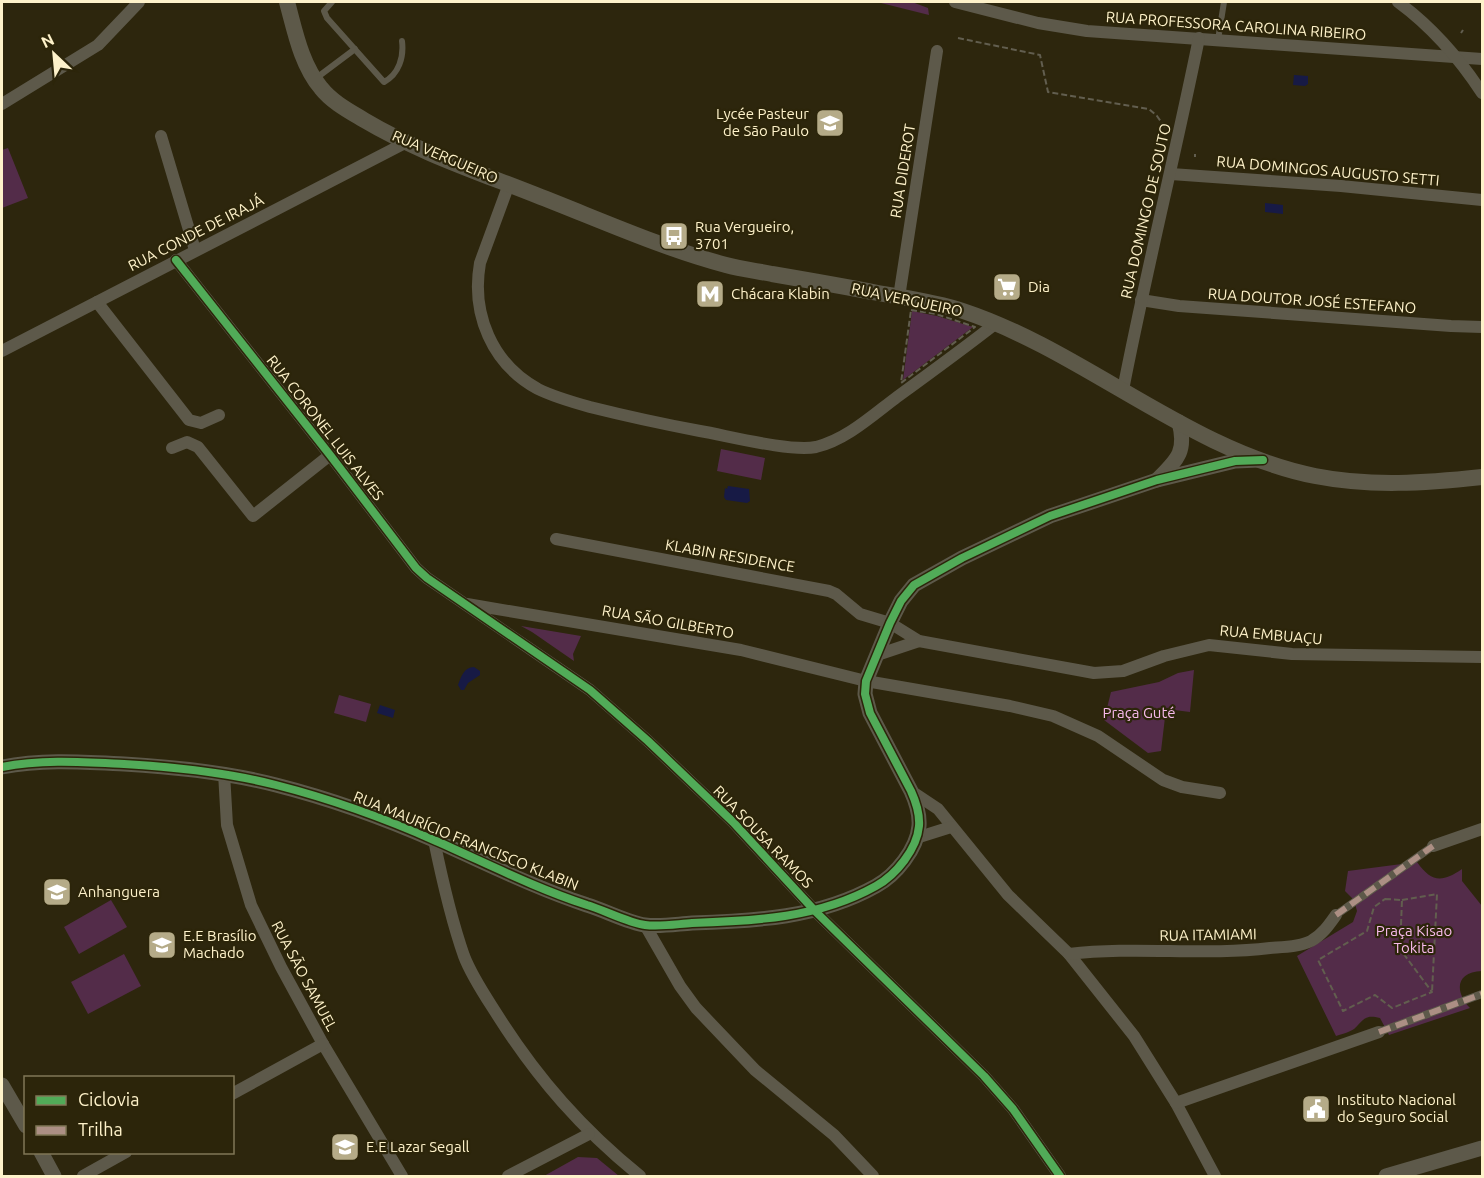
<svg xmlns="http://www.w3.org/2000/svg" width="1484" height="1178" font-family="Ubuntu,sans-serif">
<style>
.green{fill:#532c49}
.water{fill:#171a45}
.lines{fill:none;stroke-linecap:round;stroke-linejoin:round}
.path{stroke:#625e4f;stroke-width:2;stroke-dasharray:6 3;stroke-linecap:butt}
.service{stroke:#5d594a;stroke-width:6}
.pedestrian{stroke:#5d594a;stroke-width:8}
.minor{stroke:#5d594a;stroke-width:12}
.tertiary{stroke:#5d594a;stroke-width:15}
.secondary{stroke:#5d5949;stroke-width:16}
.quiet{stroke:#ac8f84;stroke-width:6;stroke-dasharray:12 6;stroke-linecap:butt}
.cycleway-casing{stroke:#2c250a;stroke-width:11}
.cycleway{stroke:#51ab58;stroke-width:8}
.labels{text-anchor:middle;stroke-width:4.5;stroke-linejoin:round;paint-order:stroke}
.street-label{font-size:15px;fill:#fef2ca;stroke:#2c250a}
.poi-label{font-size:15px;fill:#fef2ca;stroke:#2c250a;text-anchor:start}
.park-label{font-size:15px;fill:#f7b9eb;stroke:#2c250a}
</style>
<rect width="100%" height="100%" fill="#2d260d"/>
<!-- green -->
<g class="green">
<path d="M877,2H912L928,8L929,15Z"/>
<path d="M8,148L28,198L2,208V150Z"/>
<path d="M912,311L937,316L973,327L903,380Z"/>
<path d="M721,449L765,458L761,480L717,471Z"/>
<path d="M521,626L581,636L573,654L574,661L532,632Z"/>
<path d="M1194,670L1190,712L1166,709L1161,751L1148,753L1104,720L1111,692L1159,682L1178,673Z"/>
<path d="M339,695L371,704L366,722L334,713Z"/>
<path d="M1417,862C1431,882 1442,883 1462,869V881L1482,906V971C1456,972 1454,991 1470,1008L1389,1035L1380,1018C1364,1014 1364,1020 1354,1029C1350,1032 1342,1034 1336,1036L1297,956L1353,922L1357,911L1354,900L1345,891L1348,871Z"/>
<path d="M111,900L127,927L79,954L64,927Z"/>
<path d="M124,954L141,986L88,1014L71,982Z"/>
<path d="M578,1157L597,1158L619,1176H544Z"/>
</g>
<!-- water -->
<g class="water">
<path d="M1294,75L1308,76V84L1305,86L1293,85Z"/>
<path d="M1265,203L1283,205V214L1265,212Z"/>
<path d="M728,486L749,489L750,501L747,503L726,500L724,497L725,488L727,489Z"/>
<path d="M474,667L480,671V675L468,683L464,690H461L458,685C461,677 464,667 474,667Z"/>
<path d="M380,705L395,710L393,718L377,713Z"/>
</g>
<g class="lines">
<!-- path -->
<g class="path">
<path d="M1461,33L1463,30"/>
<path d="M958,38L1040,55L1048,92L1149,109L1157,116L1166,129"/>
<path d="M1195,157V154"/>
<path d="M911,310L936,314L975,327L901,383Z"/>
<path d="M1385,899L1402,900L1400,949L1432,992L1392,1008L1375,995L1343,1011L1318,960L1367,931L1374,907Z"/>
<path d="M1402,900L1437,894L1432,992"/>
</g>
<!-- service -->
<g class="service">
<path d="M332,2L324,11L327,18L384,82C399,74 404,57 402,41"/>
<path d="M1218,40L1224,2"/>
<path d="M315,79L355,49"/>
</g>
<!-- pedestrian -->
<g class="pedestrian">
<path d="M1336,915L1433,846"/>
<path d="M1379,1032L1482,994"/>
</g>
<!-- minor -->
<g class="minor">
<path d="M955,2L1038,23L1087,31L1482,59"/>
<path d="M1398,2C1432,27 1459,58 1482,93"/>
<path d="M2,104L98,45L139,2"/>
<path d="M161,136L195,250"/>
<path d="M1171,174L1341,186L1482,200"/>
<path d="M509,184L480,263C471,314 492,364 538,389C554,397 572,402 590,407C626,416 663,424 700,431C729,436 790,452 816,447C846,440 873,415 897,397C930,373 963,349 995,324"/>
<path d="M176,260L330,455L416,568L427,578L590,690L648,741L733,822L815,911L984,1076L1013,1109L1060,1176"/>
<path d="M899,297L937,51"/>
<path d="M1141,300L1179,306L1451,326L1482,327"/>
<path d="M97,302L189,420L201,423L219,415"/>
<path d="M2,351L405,143"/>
<path d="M1123,390C1146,272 1175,156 1199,38"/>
<path d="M172,448L187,442L198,447L253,516L330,455"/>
<path d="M556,539L829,591L836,594L860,614L890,623L919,641L1094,673L1123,671L1164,656L1209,645L1292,654L1482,657"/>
<path d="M467,604L741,650L866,681L1010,706L1053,716L1098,736L1163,780L1182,787L1220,793"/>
<path d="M877,655L919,641"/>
<path d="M224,773L227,825L251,905L281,967L323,1044L402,1176"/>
<path d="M911,791L938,809L1008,895L1069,954L1134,1036L1176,1103L1215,1176"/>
<path d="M916,838L951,827"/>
<path d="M434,840C442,879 451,919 464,956C472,977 486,997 498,1016C538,1079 582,1129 640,1176"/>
<path d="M1433,846L1482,829"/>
<path d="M645,925L680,986L696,1008L755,1070L834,1135L873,1176"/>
<path d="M1069,954C1136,946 1204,956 1270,948C1283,947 1299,947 1311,941C1322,935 1329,925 1336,915"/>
<path d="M232,1094L323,1044"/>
<path d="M1176,1103L1379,1032"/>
<path d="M83,1176L126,1152"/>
<path d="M508,1176L589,1134"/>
</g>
<!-- tertiary -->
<g class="tertiary">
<path d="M1157,480C1177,460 1187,452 1179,422"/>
<path d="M2,767C43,759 83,762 124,764C176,767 226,772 276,785C331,799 384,818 436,841C486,863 535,888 587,905C604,910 629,923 645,925C660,927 677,924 692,923C755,921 819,918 876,886C896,875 917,849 919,826C920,813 916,802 911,791L870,713L865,694L866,681L890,623L901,601L914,585L962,558L1050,516L1157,480L1235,461L1259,460"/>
<path d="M2,1085L26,1126"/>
<path d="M41,1152L54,1176"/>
<path d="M1386,1176L1482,1148"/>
</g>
<!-- secondary -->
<path class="secondary" d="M287,2C295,31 301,64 321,88C332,102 349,111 364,120C418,152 478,172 536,195C598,219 662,248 726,265C741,269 757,271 772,274C807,280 842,286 878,293C906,298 935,302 963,311C1084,351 1189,451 1315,476C1371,487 1426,483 1482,477"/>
<!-- quiet -->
<g class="quiet">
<path d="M1336,915L1433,846"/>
<path d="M1379,1032L1482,994"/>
</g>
<!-- cycleway casing -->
<g class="cycleway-casing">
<g id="cycleway">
<path d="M176,260L330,455L416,568L427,578L590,690L648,741L733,822L815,911L984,1076L1013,1109L1060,1176"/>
<path d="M2,767C43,759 83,762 124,764C176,767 226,772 276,785C331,799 384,818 436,841C486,863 535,888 587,905C604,910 629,923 645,925C660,927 677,924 692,923C755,921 819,918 876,886C896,875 917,849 919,826C920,813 916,802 911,791L870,713L865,694L866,681L890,623L901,601L914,585L962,558L1050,516L1157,480L1235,461L1263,460"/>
</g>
</g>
<!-- cycleway -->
<use href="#cycleway" class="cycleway"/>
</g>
<!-- icons -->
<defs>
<g id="school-square" transform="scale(1.5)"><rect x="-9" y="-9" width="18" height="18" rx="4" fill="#b5ab88" stroke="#2c250a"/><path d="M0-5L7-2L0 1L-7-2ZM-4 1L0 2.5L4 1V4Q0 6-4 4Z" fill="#fff"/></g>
<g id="bus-square" transform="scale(1.5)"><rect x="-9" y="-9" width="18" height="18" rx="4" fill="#b5ab88" stroke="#2c250a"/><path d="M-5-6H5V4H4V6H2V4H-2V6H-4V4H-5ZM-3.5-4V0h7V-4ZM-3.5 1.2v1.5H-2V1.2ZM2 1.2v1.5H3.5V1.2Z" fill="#fff"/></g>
<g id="supermarket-square" transform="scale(1.5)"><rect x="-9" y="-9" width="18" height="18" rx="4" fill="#b5ab88" stroke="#2c250a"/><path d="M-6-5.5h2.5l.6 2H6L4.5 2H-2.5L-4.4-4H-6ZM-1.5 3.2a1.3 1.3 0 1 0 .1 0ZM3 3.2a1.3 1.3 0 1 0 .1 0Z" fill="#fff"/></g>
<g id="metro-square" transform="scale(1.5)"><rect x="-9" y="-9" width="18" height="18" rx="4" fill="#b5ab88" stroke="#2c250a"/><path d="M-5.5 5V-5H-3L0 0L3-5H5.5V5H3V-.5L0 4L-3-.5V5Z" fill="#fff"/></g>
<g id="university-square" transform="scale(1.5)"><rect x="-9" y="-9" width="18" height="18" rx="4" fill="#b5ab88" stroke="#2c250a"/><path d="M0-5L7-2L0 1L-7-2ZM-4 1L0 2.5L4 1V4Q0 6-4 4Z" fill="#fff"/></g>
<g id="civic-square" transform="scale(1.5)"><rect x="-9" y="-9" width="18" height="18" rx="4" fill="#b5ab88" stroke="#2c250a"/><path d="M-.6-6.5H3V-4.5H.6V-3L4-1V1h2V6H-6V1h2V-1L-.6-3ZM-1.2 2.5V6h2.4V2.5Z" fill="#fff"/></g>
</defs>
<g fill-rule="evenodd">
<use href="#school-square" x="830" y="123"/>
<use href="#bus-square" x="674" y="236"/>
<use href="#supermarket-square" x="1007" y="287"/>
<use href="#metro-square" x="710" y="294"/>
<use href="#university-square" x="57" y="892"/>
<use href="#school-square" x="162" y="945"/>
<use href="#civic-square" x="1316" y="1109"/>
<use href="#school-square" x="345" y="1147"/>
</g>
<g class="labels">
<!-- street labels -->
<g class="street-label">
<text transform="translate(1236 26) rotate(4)" y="5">RUA PROFESSORA CAROLINA RIBEIRO</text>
<text transform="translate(445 157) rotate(23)" y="5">RUA VERGUEIRO</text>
<text transform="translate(903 171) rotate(-81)" y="5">RUA DIDEROT</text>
<text transform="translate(1328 171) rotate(5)" y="5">RUA DOMINGOS AUGUSTO SETTI</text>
<text transform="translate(1146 211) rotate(-77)" y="5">RUA DOMINGO DE SOUTO</text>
<text transform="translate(196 233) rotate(-27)" y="5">RUA CONDE DE IRAJÁ</text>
<text transform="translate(907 300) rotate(12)" y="5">RUA VERGUEIRO</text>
<text transform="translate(1312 301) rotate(4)" y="5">RUA DOUTOR JOSÉ ESTEFANO</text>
<text transform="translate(325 428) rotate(52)" y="5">RUA CORONEL LUIS ALVES</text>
<text transform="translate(730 556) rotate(10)" y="5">KLABIN RESIDENCE</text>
<text transform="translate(668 622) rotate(10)" y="5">RUA SÃO GILBERTO</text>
<text transform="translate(1271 635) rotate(5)" y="5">RUA EMBUAÇU</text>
<text transform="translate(763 837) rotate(46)" y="5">RUA SOUSA RAMOS</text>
<text transform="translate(466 841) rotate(22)" y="5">RUA MAURÍCIO FRANCISCO KLABIN</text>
<text transform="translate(1208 935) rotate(-1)" y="5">RUA ITAMIAMI</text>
<text transform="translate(304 976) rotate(62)" y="5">RUA SÃO SAMUEL</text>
</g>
<!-- poi labels -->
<g class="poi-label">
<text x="809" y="119" text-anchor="end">Lycée Pasteur<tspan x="809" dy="17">de São Paulo</tspan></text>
<text x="695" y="232">Rua Vergueiro,<tspan x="695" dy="17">3701</tspan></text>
<text x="1028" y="292">Dia</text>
<text x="731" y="299">Chácara Klabin</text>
<text x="78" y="897">Anhanguera</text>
<text x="183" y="941">E.E Brasílio<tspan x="183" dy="17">Machado</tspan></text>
<text x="1337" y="1105">Instituto Nacional<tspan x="1337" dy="17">do Seguro Social</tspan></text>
<text x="366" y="1152">E.E Lazar Segall</text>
</g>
<!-- park labels -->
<g class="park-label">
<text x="1139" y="718">Praça Guté</text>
<text x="1414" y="936">Praça Kisao<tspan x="1414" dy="17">Tokita</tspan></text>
</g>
</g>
<!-- border -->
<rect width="1484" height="1178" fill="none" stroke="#fef2ca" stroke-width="6"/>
<!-- legend -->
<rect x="24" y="1076" width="210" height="78" fill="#2c250a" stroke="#807757" stroke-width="1.5"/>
<rect x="36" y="1096" width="30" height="9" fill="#51ab58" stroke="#807757" stroke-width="1.5"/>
<text x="78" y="1106" font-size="18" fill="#fef2ca">Ciclovia</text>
<rect x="36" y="1126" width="30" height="9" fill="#ac8f84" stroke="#807757" stroke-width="1.5"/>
<text x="78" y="1136" font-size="18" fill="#fef2ca">Trilha</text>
<!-- north arrow -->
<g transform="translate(54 54) rotate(334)" stroke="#2c250a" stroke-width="4.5" paint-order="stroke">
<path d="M0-4.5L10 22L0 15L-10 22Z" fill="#fef2ca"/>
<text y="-9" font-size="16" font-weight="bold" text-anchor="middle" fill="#fef2ca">N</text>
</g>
</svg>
